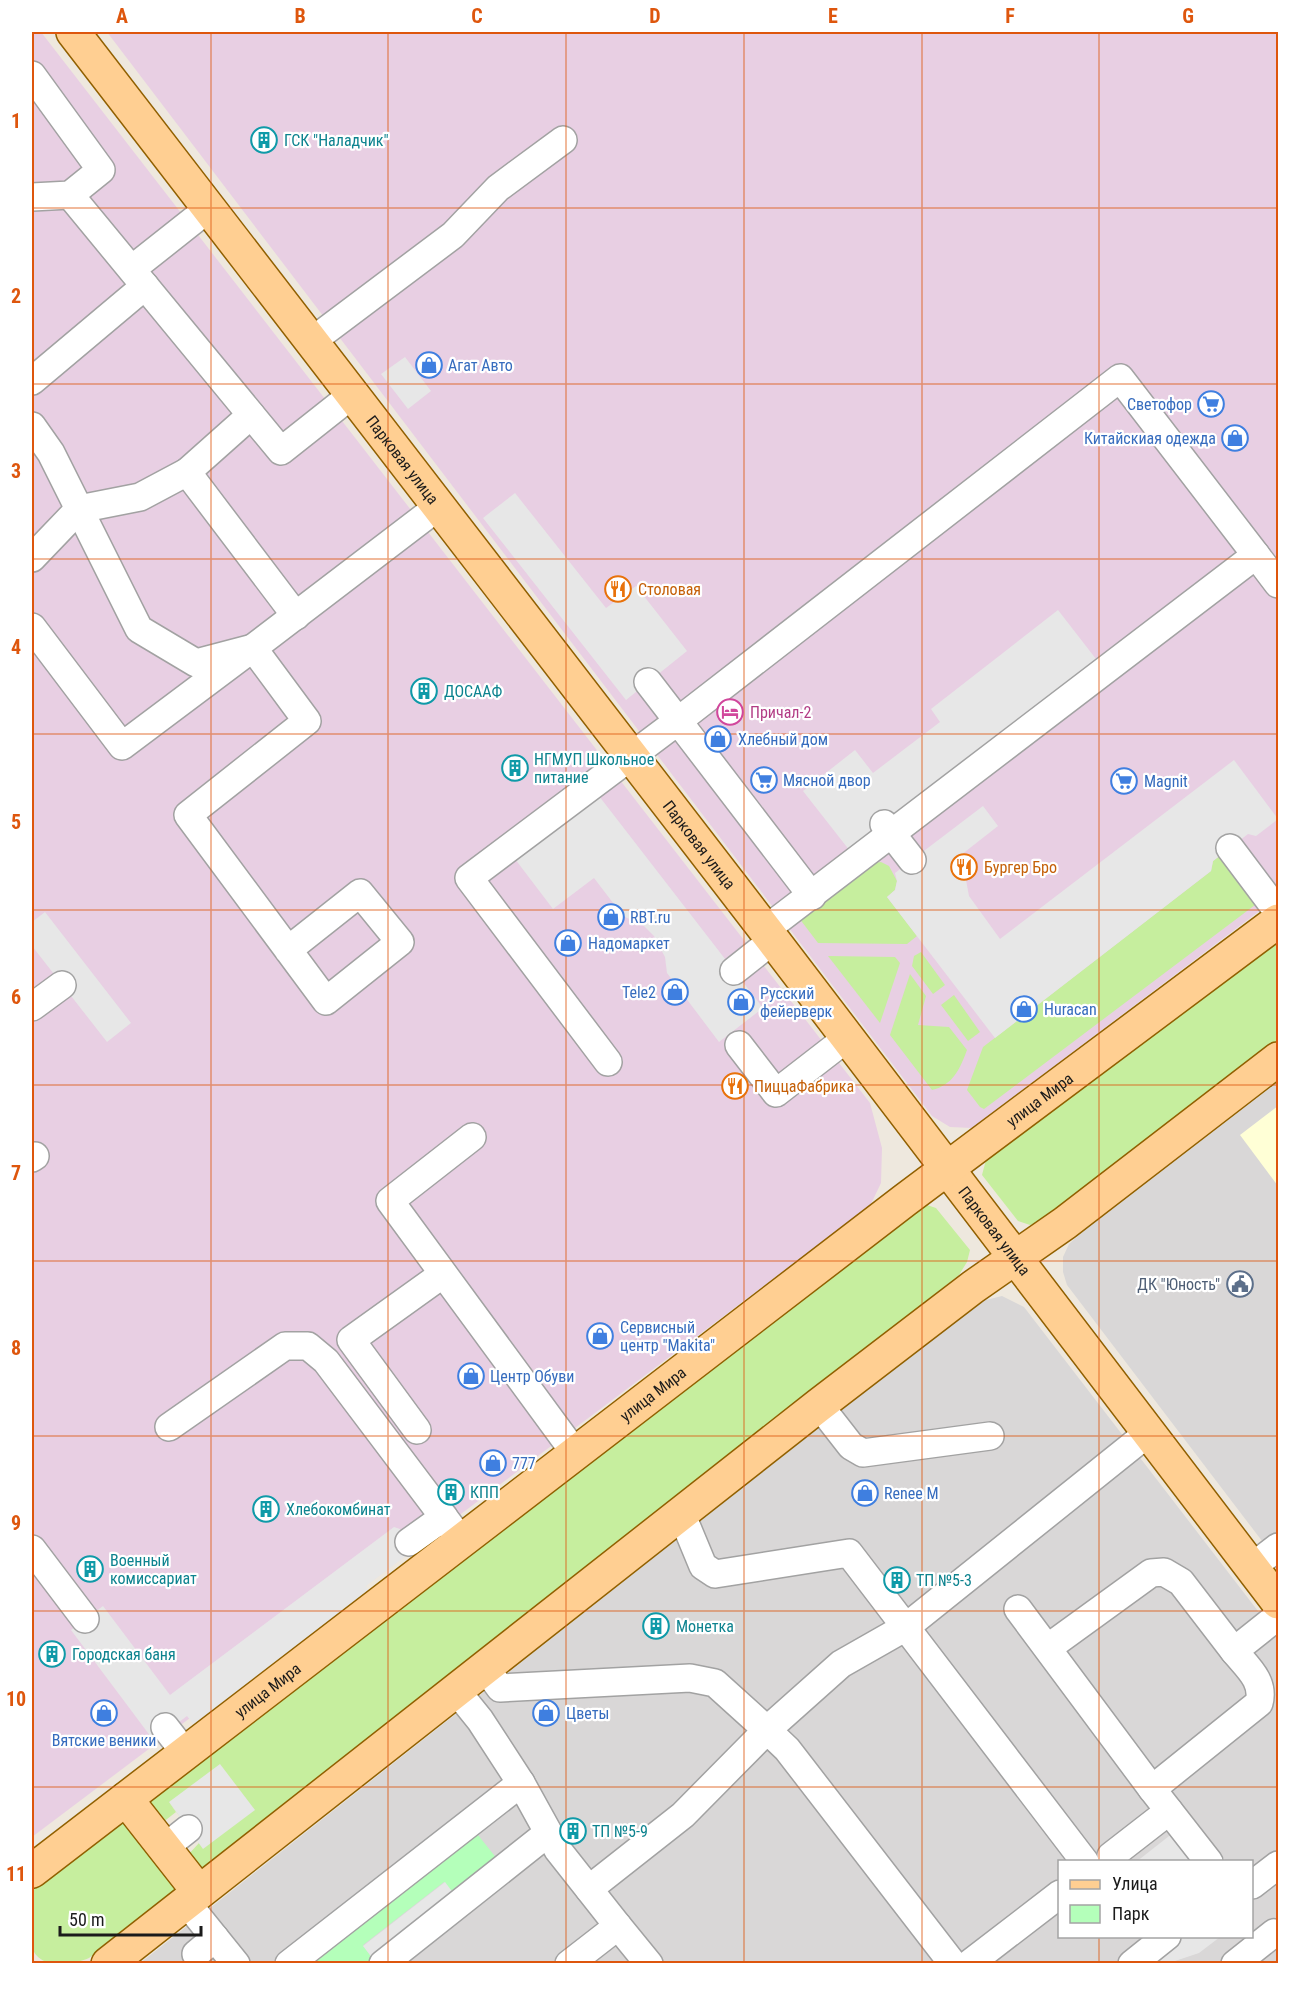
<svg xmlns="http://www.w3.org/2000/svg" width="1310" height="1995" font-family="'Roboto Condensed',sans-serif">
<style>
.residential{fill:#d9d7d7;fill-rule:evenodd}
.industrial{fill:#e8cfe3}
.education{fill:#ffffd6}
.grass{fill:#c6ee9e}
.park{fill:#b4ffba}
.parking{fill:#e7e7e7}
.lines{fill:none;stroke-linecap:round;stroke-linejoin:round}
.minor-casing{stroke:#a2a2a2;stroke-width:30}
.major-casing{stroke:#916000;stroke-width:36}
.minor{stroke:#fff;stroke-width:27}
.major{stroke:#ffcf92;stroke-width:33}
.grid{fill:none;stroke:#de560d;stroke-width:1.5;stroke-opacity:0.55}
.labels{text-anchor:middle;stroke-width:4.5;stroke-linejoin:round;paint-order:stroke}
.culture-label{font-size:16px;fill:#0d838f;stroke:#fff;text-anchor:start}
.shop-label{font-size:16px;fill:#366cbe;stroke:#fff;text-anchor:start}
.street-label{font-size:16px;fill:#1b1b1b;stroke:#fff}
.food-label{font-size:16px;fill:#c56008;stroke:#fff;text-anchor:start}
.hotel-label{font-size:16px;fill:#b23c85;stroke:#fff;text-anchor:start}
.service-label{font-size:16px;fill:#4e5e75;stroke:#fff;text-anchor:end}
.neatline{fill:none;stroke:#de560d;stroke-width:2}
.grid-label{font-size:20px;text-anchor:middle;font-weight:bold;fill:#de560d}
</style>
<rect width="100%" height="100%" fill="#eee8de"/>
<!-- residential -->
<g class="residential">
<path d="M1278,1082V1562L1067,1285L1063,1272V1257L1069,1244L1079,1235Z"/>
<path d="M1002,1296L1024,1307L1278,1637V1963L139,1964L978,1302ZM1060,1862H1252V1936H1060Z"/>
</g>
<!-- industrial -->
<g class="industrial">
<path d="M32,32H41L870,1103L882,1148L881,1183L870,1206L32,1837Z"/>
<path d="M107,32H1278V897L972,1128L950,1127L932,1116Z"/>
</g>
<!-- education -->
<path class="education" d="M1278,1106V1186L1240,1135Z"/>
<!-- grass -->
<g class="grass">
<path d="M1221,855L1255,905L984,1109L980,1107L967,1090L983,1047L1211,871L1213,861Z"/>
<path d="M881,862L889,866L897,881L895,890L887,897L917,936L907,944L818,943L799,918L872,863Z"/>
<path d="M1278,936V1041L1042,1221L1030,1225L1018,1221L982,1175L987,1156Z"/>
<path d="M921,952L945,985L933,994L912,966L914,956Z"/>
<path d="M828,956L895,957L900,963L880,1023Z"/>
<path d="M910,974L926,996L918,1025L949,1027L967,1050C960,1069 953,1085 932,1090L890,1035Z"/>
<path d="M954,995L980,1032L968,1041L941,1005Z"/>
<path d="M927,1205L936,1208L970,1250L967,1262L959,1275L205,1868L198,1869L187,1856L199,1843L203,1848L169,1802L176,1812L162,1823L145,1800L912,1210Z"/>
<path d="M120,1816L177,1889L89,1958C72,1965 37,1970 32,1946C27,1927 32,1903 32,1884Z"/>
</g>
<!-- park -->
<path class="park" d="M474,1830L498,1860L454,1894L444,1882L363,1945L373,1959L367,1963L303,1964Z"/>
<!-- parking -->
<g class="parking">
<path d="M405,357L431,391L408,409L381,374Z"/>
<path d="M515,493L606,608L636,586L687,651L626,700L483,518Z"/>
<path d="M1058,610L1096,659L850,851L803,791L855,750L873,773L940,722L931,709Z"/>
<path d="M1234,760L1278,819L1256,836L1248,834L1213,861L1211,871L995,1038L887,897L895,890L897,881L895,873L983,806L998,826L952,862L966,880L969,896L1000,939Z"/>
<path d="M599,796L763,1008L719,1042L667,973L665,957L654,936L644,926L623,916L594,878L553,909L515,859Z"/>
<path d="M45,912L131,1023L107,1042L32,946V922Z"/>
<path d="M394,1527L400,1529L415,1549L366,1586L373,1597L197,1729L187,1716L154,1741L71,1630L103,1606L170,1695Z"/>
<path d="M220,1764L255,1810L203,1849L169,1802Z"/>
<path d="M1192,1818L1226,1861L1136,1862Z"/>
<path d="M445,1882L454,1894L373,1959L363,1946Z"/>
<path d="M1177,1937H1220L1199,1953L1169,1963L1141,1964Z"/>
</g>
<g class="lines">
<!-- minor casing -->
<g class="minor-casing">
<g id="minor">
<path d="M32,75L101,170L70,195L32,197"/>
<path d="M70,195L281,451L353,394"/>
<path d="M132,269L209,208"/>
<path d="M312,341L453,235L498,188L563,140"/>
<path d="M32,381L145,286"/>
<path d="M251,415L187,472L296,616"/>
<path d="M32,426L51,453L139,629L196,663L253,648"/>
<path d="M32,558L79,509L140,497L187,472"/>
<path d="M32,627L122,746L242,656"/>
<path d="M648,682L678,721L1120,378L1256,555"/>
<path d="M884,824L912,860"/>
<path d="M1230,848L1278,912"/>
<path d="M765,930L1256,555L1278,584"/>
<path d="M288,950L360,893L400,942L326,1001L188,815L307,721L253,648L439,506"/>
<path d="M734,971L773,940"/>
<path d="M32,1007L62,985"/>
<path d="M739,1045L776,1093L847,1038"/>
<path d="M608,1062L469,878L678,721L812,896"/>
<path d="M472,1137L390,1201L575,1453"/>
<path d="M32,1158L35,1156"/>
<path d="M819,1405L851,1446L863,1453L990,1436"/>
<path d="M169,1427L285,1346H308L326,1361L461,1540"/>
<path d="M417,1430L351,1340L443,1274"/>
<path d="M681,1513L703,1566L715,1574L849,1553L1085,1862"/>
<path d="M409,1542L444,1517"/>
<path d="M32,1549L85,1619"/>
<path d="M1252,1567L1278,1547"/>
<path d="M1018,1609L1152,1789"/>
<path d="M1049,1647L1151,1573L1164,1572L1181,1582L1234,1651"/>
<path d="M484,1666L500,1688L690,1678L715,1683L767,1730L841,1664L906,1627L1148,1433"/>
<path d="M455,1689L480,1720L521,1783"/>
<path d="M165,1727L186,1754"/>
<path d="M164,1848L188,1829"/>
<path d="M1111,1856L1169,1811"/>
<path d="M1209,1862L1152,1789L1259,1703C1265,1681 1247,1667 1234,1651L1278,1616"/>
<path d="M1252,1885L1278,1865"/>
<path d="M589,1889L683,1815L767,1730L787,1749L953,1964"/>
<path d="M186,1902L236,1964"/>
<path d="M618,1926L649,1964"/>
<path d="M196,1954L215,1938"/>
<path d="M289,1964L521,1783L558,1850L618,1926L569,1964"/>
<path d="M383,1964L548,1833"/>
<path d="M969,1964L1060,1894"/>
<path d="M1132,1964L1167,1936"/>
<path d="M1235,1964L1274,1933L1278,1935"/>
</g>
</g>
<!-- major casing -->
<g class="major-casing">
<g id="major">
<path id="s1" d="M73,32L773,940L1278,1602"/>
<path d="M126,1799L199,1892"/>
<path id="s2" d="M32,1871L905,1200L1278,921"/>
<path d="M108,1964L819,1405L973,1287L1065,1223L1278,1059"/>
</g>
</g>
<!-- minor -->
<use href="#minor" class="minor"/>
<!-- major -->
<use href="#major" class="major"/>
</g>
<!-- grid -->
<path class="grid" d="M211,32V1964M388,32V1964M566,32V1964M744,32V1964M922,32V1964M1099,32V1862M32,208H1278M32,384H1278M32,559H1278M32,734H1278M32,910H1278M32,1085H1278M32,1261H1278M32,1436H1278M32,1611H1278M32,1787H1278M1099,1936V1964"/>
<!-- icons -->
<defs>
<g id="building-ring" transform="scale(1.35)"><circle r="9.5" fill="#fff" stroke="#0f9aa8" stroke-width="1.5"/><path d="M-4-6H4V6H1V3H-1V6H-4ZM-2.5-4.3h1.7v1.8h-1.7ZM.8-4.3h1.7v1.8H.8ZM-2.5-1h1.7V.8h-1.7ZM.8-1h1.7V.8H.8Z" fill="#0f9aa8"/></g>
<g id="shop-ring" transform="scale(1.35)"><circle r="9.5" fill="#fff" stroke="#3f7fe0" stroke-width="1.5"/><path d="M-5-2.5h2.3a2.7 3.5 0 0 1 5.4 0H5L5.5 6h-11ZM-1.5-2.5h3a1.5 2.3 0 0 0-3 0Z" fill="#3f7fe0"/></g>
<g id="supermarket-ring" transform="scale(1.35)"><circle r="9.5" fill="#fff" stroke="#3f7fe0" stroke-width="1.5"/><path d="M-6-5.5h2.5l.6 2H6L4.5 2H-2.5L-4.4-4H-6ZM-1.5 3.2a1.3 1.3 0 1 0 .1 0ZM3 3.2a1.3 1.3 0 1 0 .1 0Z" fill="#3f7fe0"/></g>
<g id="restaurant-ring" transform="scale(1.35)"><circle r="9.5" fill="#fff" stroke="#e8710a" stroke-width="1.5"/><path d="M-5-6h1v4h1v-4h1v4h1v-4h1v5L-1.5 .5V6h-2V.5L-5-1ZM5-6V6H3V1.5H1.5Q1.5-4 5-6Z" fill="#e8710a"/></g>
<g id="hotel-ring" transform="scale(1.35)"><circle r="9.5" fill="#fff" stroke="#d1479c" stroke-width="1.5"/><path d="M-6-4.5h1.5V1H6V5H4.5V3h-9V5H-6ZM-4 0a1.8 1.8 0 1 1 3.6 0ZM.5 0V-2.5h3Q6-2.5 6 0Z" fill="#d1479c"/></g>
<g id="civic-ring" transform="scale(1.35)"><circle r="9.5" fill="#fff" stroke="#5c6f8a" stroke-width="1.5"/><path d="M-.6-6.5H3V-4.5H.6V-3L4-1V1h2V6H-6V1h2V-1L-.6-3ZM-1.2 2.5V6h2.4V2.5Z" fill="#5c6f8a"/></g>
</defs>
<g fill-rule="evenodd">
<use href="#building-ring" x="264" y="140"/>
<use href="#shop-ring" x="429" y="365"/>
<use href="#supermarket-ring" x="1211" y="404"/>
<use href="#shop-ring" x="1235" y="438"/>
<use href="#restaurant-ring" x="618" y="589"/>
<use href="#building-ring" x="424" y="691"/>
<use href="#hotel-ring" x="730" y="712"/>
<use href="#shop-ring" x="718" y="739"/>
<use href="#building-ring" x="515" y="768"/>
<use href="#supermarket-ring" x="764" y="780"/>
<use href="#supermarket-ring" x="1124" y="781"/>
<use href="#restaurant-ring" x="964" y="867"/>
<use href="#shop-ring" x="611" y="917"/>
<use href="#shop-ring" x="568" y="943"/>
<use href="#shop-ring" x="675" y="992"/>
<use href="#shop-ring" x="741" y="1002"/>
<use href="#shop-ring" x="1024" y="1009"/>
<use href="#restaurant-ring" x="735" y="1086"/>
<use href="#civic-ring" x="1240" y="1284"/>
<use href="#shop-ring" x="600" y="1336"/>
<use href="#shop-ring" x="471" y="1376"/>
<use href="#shop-ring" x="493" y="1463"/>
<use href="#building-ring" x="451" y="1492"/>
<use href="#shop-ring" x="865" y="1493"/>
<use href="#building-ring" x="266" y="1509"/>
<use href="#building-ring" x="90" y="1569"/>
<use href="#building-ring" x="897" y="1580"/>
<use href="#building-ring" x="656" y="1626"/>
<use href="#building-ring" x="52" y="1654"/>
<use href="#shop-ring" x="104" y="1713"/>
<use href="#shop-ring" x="546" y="1713"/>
<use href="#building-ring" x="573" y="1831"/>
</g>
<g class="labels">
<!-- culture labels -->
<g class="culture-label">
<text x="284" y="146">ГСК "Наладчик"</text>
<text x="444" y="697">ДОСААФ</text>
<text x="534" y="765">НГМУП Школьное<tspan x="534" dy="18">питание</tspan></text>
<text x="470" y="1498">КПП</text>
<text x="286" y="1515">Хлебокомбинат</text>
<text x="110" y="1566">Военный<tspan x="110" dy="18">комиссариат</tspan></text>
<text x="916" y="1586">ТП №5-3</text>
<text x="676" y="1632">Монетка</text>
<text x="72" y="1660">Городская баня</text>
<text x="592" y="1837">ТП №5-9</text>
</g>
<!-- shop labels -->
<g class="shop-label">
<text x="448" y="371">Агат Авто</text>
<text x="1192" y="410" text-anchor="end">Светофор</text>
<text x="1216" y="444" text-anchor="end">Китайскиая одежда</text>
<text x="738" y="745">Хлебный дом</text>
<text x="783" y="786">Мясной двор</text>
<text x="1144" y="787">Magnit</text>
<text x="630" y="923">RBT.ru</text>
<text x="588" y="949">Надомаркет</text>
<text x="656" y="998" text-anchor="end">Tele2</text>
<text x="760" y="999">Русский<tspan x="760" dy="18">фейерверк</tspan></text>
<text x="1044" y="1015">Huracan</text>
<text x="620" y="1333">Сервисный<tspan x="620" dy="18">центр "Makita"</tspan></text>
<text x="490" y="1382">Центр Обуви</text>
<text x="512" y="1469">777</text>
<text x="884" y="1499">Renee M</text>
<text x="566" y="1719">Цветы</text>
<text x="104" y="1746" text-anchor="middle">Вятские веники</text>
</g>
<!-- street labels -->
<g class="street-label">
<text dy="6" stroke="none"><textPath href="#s1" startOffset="540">Парковая улица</textPath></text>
<text dy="6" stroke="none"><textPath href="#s1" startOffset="1026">Парковая улица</textPath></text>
<text dy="6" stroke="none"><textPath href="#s2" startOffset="1269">улица Мира</textPath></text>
<text dy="6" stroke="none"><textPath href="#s1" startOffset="1512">Парковая улица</textPath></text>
<text dy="6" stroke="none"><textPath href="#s2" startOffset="783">улица Мира</textPath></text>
<text dy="6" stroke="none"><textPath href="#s2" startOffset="297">улица Мира</textPath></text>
</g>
<!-- food labels -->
<g class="food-label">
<text x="638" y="595">Столовая</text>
<text x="984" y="873">Бургер Бро</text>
<text x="754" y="1092">ПиццаФабрика</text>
</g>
<!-- hotel labels -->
<g class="hotel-label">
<text x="750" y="718">Причал-2</text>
</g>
<!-- service labels -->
<g class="service-label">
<text x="1220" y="1290">ДК "Юность"</text>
</g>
</g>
<!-- border -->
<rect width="1310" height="1995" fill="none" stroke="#ffffff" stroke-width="66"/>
<!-- legend -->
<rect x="1058" y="1860" width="195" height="78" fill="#ffffff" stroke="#a4a4a4" stroke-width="1.5"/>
<rect x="1070" y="1880" width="30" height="9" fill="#ffcf92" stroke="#a4a4a4" stroke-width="1.5"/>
<text x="1112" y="1890" font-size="18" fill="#1b1b1b">Улица</text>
<rect x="1070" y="1905" width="30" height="18" fill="#b4ffba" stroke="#a4a4a4" stroke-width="1.5"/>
<text x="1112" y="1920" font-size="18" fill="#1b1b1b">Парк</text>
<!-- scale -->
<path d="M60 1926v9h141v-9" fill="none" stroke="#1b1b1b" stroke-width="3"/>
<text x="69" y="1926" font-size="18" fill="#1b1b1b" stroke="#ffffff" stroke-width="4.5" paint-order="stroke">50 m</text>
<rect x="33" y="33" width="1244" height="1929" class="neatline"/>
<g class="grid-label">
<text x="122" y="23">A</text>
<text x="300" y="23">B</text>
<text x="477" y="23">C</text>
<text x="655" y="23">D</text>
<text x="833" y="23">E</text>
<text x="1010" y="23">F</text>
<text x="1188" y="23">G</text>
<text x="16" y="128">1</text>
<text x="16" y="303">2</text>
<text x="16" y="478">3</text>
<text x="16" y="654">4</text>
<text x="16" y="829">5</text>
<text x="16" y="1004">6</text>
<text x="16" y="1180">7</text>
<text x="16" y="1355">8</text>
<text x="16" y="1530">9</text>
<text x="16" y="1706">10</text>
<text x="16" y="1881">11</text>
</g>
</svg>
